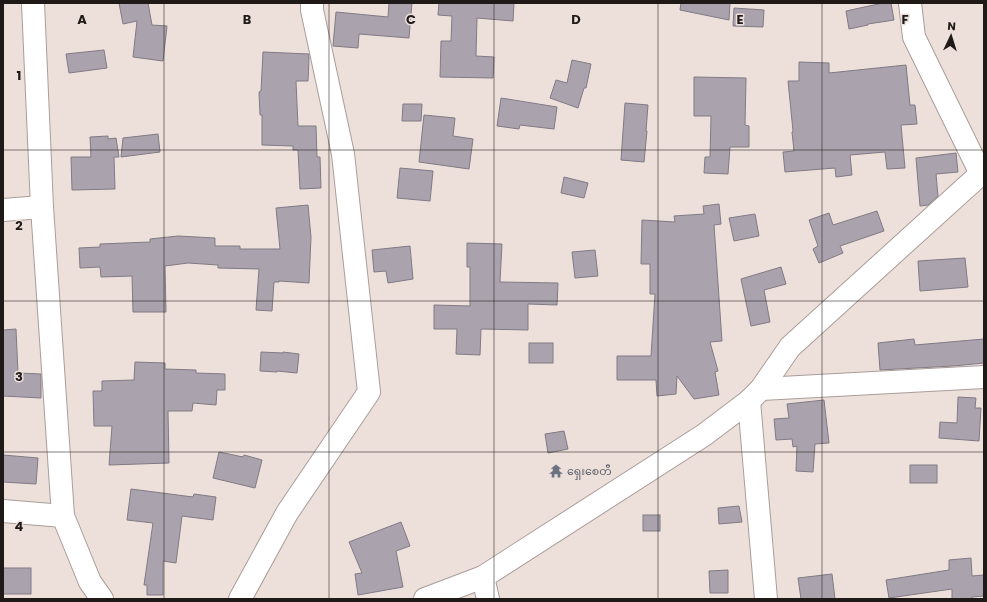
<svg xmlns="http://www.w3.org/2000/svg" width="987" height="602" font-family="Poppins,'Noto Sans Myanmar',sans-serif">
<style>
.building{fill:#aaa3ae;stroke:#817a84}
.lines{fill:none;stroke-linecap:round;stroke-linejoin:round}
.minor-casing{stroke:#aa9d99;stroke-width:24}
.minor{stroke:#fff;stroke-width:22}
.grid{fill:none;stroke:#1f1a18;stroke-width:1;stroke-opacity:0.55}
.labels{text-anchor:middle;stroke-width:3;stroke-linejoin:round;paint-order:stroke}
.worship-label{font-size:11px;fill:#5b616d;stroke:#ede0db;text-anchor:start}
.grid-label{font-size:13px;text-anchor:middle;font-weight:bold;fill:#1f1a18;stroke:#ede0db;stroke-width:3;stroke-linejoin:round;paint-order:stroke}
</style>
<rect width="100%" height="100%" fill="#ede0db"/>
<!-- building -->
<g class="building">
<path d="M119,3H148L152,25L167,26L163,61L133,57L137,21L123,24Z"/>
<path d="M389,3H412L409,38L359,34L358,48L333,46L336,12L388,17Z"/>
<path d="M439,3H514L513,21L477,18L476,56L494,57L493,78L440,77L441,41H451L452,16L438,15Z"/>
<path d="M681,3H730L729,20L680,10Z"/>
<path d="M883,3H891L894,20L868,24V25L849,29L846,11Z"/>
<path d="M734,8L764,10L763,27L733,26Z"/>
<path d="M104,50L107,68L69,73L66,54Z"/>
<path d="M263,52L309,54V58L308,81H296L298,126H316L317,157H320L321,188L300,189L298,150H293V146L262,145V115H260L259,92L261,91Z"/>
<path d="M572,60L591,64L586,88H584L578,108L550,98L556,80L567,83Z"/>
<path d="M799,62L829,63V73L906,65L910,105H915L917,124L901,125L905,168L887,169L885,152L850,155L852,175L836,177L835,168L785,172L783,152L794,151L792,132L793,131L788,81H799Z"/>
<path d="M694,77L746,78L745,125L749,126V147H730L728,174L704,173L705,157H710L711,116H694Z"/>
<path d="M501,98L557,107L554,129L520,125L519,129L497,126Z"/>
<path d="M625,103L648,105L646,131H647L644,162L621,160Z"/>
<path d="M403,104H422L421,121H402Z"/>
<path d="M424,115L455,118L453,136L473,139L469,169L419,162Z"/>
<path d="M158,134L160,152L121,157L123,138Z"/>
<path d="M108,136V139L116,138L119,157H114L115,189L72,190L71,157H91L90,137Z"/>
<path d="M956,153L958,172L936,174L938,196L928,205L920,206L916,158Z"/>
<path d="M400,168L433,171L430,201L397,198Z"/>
<path d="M564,177L588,183L584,198L561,193Z"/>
<path d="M719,204L721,224L714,225L722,341L710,342L718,371L715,372L719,395L694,399L677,376L676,394L657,396L656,380H617V356H651L655,294H650V264H641L642,220L675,222L674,216L704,214L703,206Z"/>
<path d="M308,205L311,237L309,283L279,281V282H274L272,311L256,310L259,269L218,268V265L188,263L165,266L166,312H133L132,276L101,277L100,267L80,268L79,248L100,247V244L150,242V239L178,236L215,238V246H240V249H280L276,208Z"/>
<path d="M877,211L884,231L840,246L843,253L819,263L813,249L818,246L809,220L829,213L833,225Z"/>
<path d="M755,214L759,236L734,241L729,218Z"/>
<path d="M467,243L502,244L500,282L558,283L557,305L528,304V330L481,329L480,355L456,354L457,329H434V305L470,306V267H467Z"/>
<path d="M410,246L413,279L388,283L386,271L374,272L372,250Z"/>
<path d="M595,250L598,276L575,278L572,252Z"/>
<path d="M965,258L968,287L920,291L918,261Z"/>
<path d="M781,267L786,284L764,290L770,322L751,326L741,279Z"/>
<path d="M16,329L18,373L41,374V398L3,396V330Z"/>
<path d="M914,339L915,345L984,339V363L953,366L880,370L878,343Z"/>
<rect x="529" y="343" width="24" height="20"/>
<path d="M261,352L283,353V352L299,354L297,373L277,371V372L260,371Z"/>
<path d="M135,362L165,363V369L196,370V373L225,374V390H217L216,405L193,403L192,411H168L169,463L109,465L112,426H94L93,391H102V381L134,380Z"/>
<path d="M958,397L976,398L975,408H981L979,441L939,438L940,422L957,423Z"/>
<path d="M824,400L829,443L815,444L813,472L796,471L797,446L793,447L792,439L776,440L774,419L789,418L787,404Z"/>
<path d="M564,431L568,449L548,453L545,434Z"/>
<path d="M219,452L243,457L244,455L262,460L255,488L213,478Z"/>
<path d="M3,455L38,458L36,484L3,482Z"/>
<rect x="910" y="465" width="27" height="18"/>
<path d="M131,489L193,497L194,494L216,497L213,520L182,516L176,563L163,561V595H147V585H144L153,523L127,520Z"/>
<path d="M739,506L742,522L719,524L718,508Z"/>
<rect x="643" y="515" width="17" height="16"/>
<path d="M401,522L410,546L396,551L403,587L358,595L355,574L362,573L349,542Z"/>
<path d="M971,558L972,576L984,575V596L972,597V599H952V589L889,598L886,580L949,570V560Z"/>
<rect x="3" y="568" width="28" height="26"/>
<path d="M728,570V593H710L709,571Z"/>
<path d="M832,574L835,599H801L798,578Z"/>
</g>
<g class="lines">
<!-- minor casing -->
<g class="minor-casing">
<g id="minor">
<path d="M33,3L42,207L63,516L90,582L102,599"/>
<path d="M910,3L914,37L981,174"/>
<path d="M3,210L42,207"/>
<path d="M761,389L984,377"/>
<path d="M749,401L766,599"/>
<path d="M3,511L63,516"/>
<path d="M483,577L488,599"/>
<path d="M240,599L287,513L369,392L343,154L312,10V3"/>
<path d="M425,599L483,577L704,435L749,401L761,389L790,347L984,171"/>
</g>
</g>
<!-- minor -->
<use href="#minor" class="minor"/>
</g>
<!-- grid -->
<path class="grid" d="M164,3V599M329,3V599M494,3V599M658,3V599M822,3V599M3,150H984M3,301H984M3,452H984"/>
<!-- icons -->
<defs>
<g id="temple-bare" transform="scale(1.08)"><path d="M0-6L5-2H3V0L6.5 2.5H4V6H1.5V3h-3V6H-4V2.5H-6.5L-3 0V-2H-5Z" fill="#6b7280" stroke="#ede0db" stroke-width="2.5" paint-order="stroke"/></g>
</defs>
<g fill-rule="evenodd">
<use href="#temple-bare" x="556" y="471"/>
</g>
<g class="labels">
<!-- worship labels -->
<g class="worship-label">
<text x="567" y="475">ရှေးစေတီ</text>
</g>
</g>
<g class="grid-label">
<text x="82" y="24">A</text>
<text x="247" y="24">B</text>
<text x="411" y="24">C</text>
<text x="576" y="24">D</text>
<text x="740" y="24">E</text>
<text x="905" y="24">F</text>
<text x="19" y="80">1</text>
<text x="19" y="230">2</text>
<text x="19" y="381">3</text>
<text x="19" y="531">4</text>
</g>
<!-- border -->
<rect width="987" height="602" fill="none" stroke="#1f1a18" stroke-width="8"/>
<!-- north arrow -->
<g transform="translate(951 36) rotate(4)" stroke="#ede0db" stroke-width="3" paint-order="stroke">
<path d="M0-3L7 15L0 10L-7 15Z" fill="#1f1a18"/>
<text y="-6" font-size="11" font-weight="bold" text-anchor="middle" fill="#1f1a18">N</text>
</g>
</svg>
